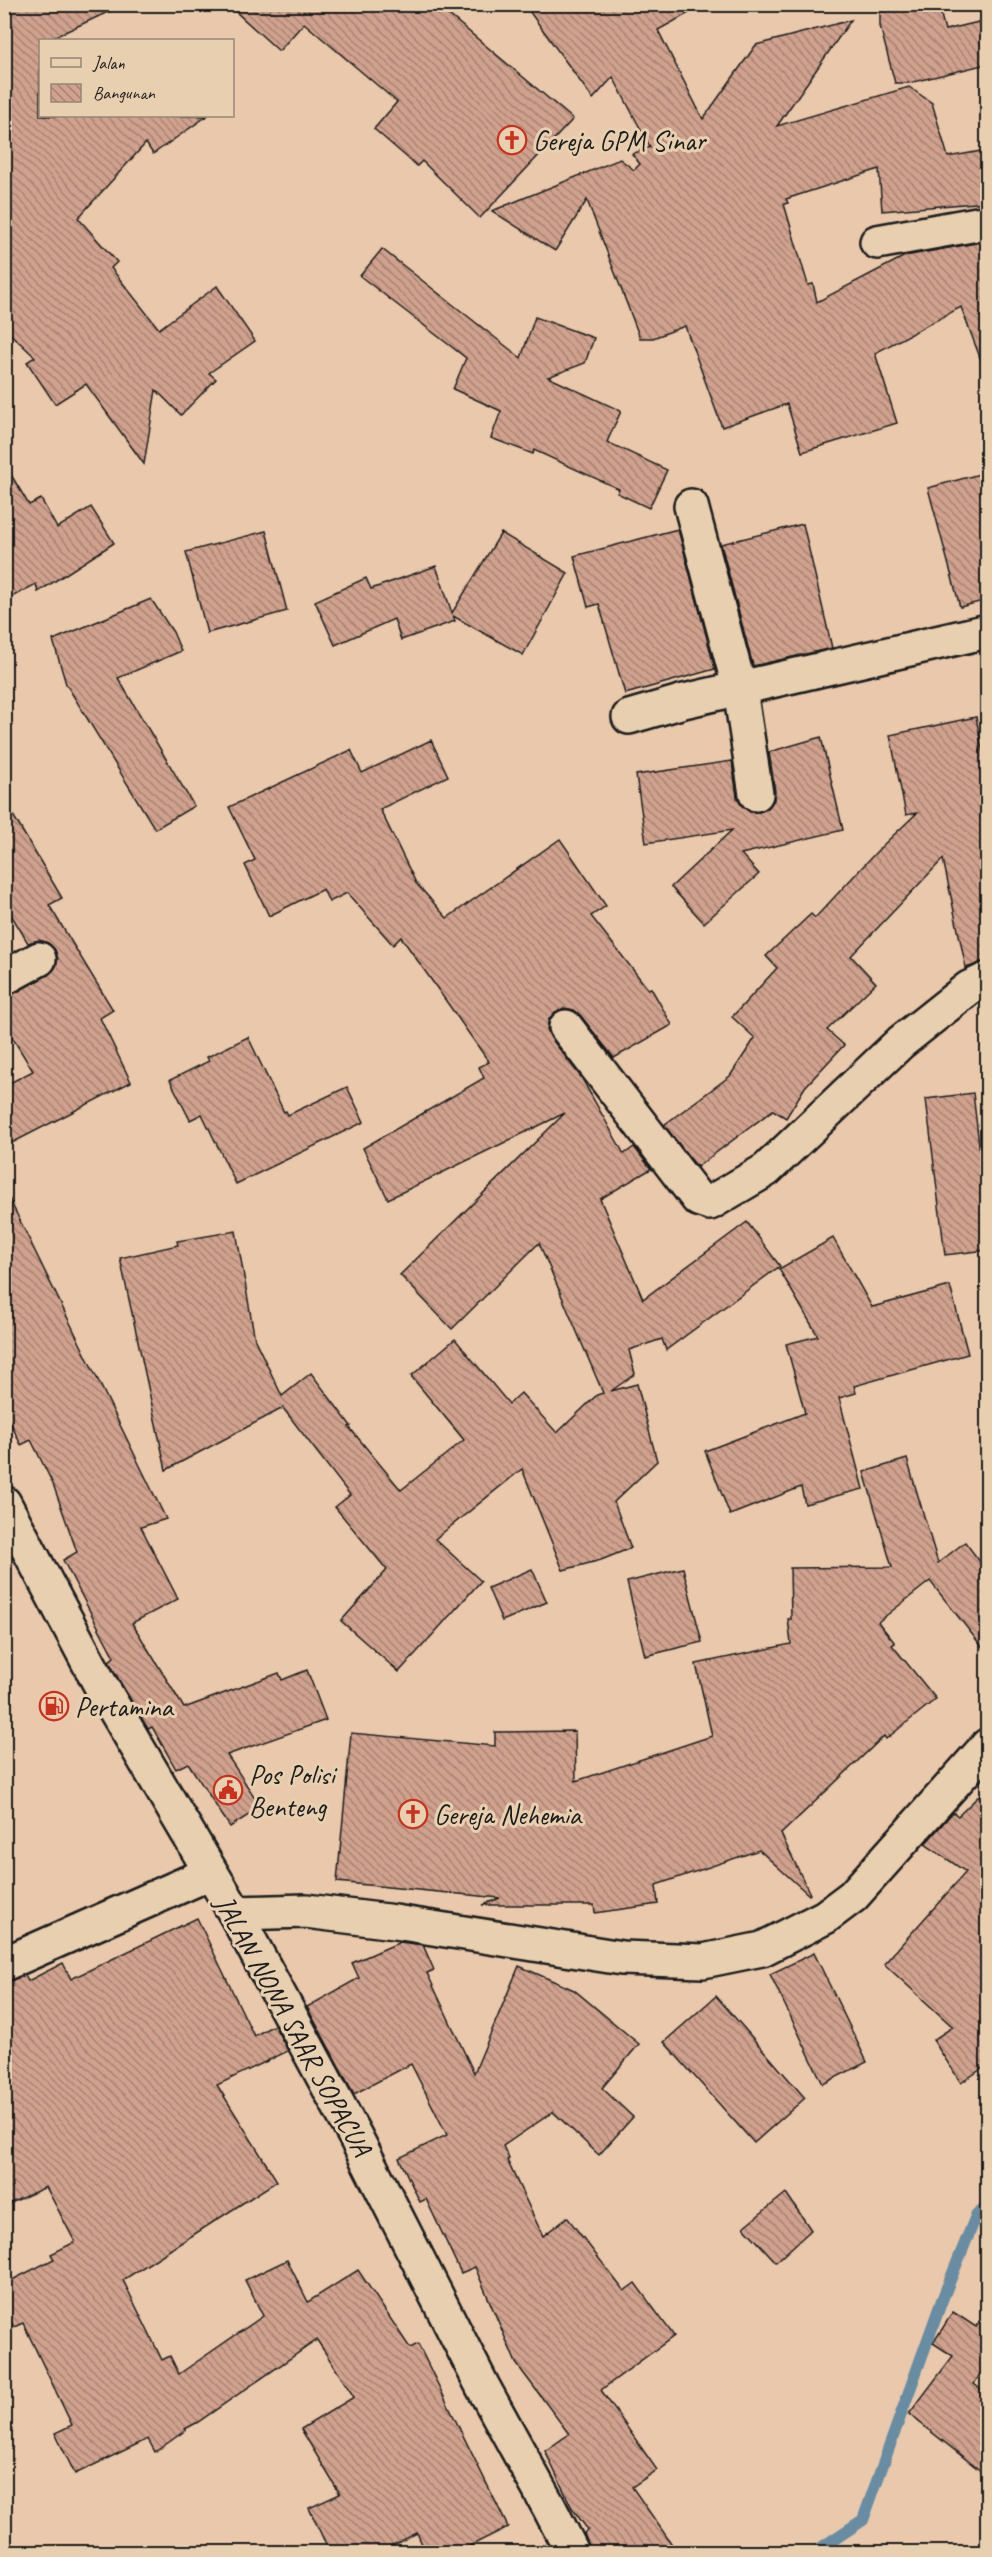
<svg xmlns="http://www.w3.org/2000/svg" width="992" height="2557" font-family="Caveat,sans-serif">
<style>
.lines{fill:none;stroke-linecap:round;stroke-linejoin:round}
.stream{stroke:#688ca2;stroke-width:12}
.building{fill:url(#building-back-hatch);stroke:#1c1c1c;stroke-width:1.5}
.minor-casing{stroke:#1c1c1c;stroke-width:38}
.tertiary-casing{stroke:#1c1c1c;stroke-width:38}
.secondary-casing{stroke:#1c1c1c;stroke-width:38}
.minor{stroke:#e7cfb0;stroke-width:33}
.tertiary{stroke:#e7cfb0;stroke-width:33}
.secondary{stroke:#e7cfb0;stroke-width:33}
.labels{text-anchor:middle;stroke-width:6;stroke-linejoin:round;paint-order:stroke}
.poi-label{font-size:28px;fill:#1c1c1c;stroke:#e7cfb0;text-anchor:start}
.street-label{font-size:28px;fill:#1c1c1c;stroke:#e7cfb0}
</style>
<defs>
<pattern id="building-back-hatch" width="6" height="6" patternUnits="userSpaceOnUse" patternTransform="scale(1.5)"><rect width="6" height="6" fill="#d0a18e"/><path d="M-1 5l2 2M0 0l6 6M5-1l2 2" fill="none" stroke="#a88273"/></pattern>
</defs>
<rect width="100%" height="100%" fill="#e9c8ac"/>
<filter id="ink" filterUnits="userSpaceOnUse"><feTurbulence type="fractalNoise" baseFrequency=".0167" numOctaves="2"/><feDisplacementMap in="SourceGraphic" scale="12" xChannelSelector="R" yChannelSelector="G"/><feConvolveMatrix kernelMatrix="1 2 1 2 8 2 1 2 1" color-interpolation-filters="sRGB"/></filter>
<g filter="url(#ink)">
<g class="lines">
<!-- stream -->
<path class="stream" d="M815,2552L863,2520L942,2300L976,2216L988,2205"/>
</g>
<!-- building -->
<g class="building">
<path d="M4,4H125L48,40H40V116H207L153,154L146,143L78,218L117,262L111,268L159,329L217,286L255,341L209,373L216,379L181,415L156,390L144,464L86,384L55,404L27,362L35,357L4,328Z"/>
<path d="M227,4H436L573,119L480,218L422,161L417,166L374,129L397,102L304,23L279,51Z"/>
<path d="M524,4H705L658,30L703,119L756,45L851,20L777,126L909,87L932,103L948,157L987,150V202L882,211L879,169L786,199L788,203L784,204L808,285L813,284L817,302L905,256L987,241V367L984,368L961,307L875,353L897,423L802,452L787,404L722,427L685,326L653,338H640L587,200L555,251L492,211L620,159L634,170L640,164L632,154L650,147L613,77L593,99Z"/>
<path d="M908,4H938L945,30L987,20V64L909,83H895L880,26V12Z"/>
<path d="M382,249L521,358L535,317L594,338L585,363L548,377L621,411L607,442L667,470L649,508L617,493L619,489L534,450L533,454L491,438L501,411L453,389L466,358L360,276Z"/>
<path d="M4,463L29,505L41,499L57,528L91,507L114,543L38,592L36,584L4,601Z"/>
<path d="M987,472V600L960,607L928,488Z"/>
<path d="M803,524L832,648L753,666L721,544Z"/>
<path d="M678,529L715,669L625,694L599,604L588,607L574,556Z"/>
<path d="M266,531L287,611L207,633L186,552Z"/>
<path d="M501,533L568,573L523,655L453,616L455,621L401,640L394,619L335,645L315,601L366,578L371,589L436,566L452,613Z"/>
<path d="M151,599L173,632L181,651L118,678L194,806L155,829L66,684L53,640Z"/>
<path d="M976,717L987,774V961L966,968L943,859L851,956L876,983L827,1030L844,1045L805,1087L786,1118L773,1110L697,1167L664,1125L730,1076L755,1038L732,1017L777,968L766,956L811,914L815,918L880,848L917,813L906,815L890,735Z"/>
<path d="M821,737L843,830L741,854L759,874L704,923L671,887L732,830L646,843L636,775L732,761L737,797L741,805L750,812H759L768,808L774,800L775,791L769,752Z"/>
<path d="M431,740L448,776L380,809L416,883L447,918L560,839L606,906L591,916L648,989L651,988L672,1025L614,1058L581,1016L574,1010L564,1008L555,1012L549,1019L547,1029L551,1038L581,1077L624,1154L634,1147L651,1169L600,1199L643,1299L747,1222L780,1266L666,1350L662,1339L629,1350L635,1374L611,1391L637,1384L657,1461L614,1502L631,1548L601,1560L563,1570L522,1469L435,1539L481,1581L399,1672L341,1621L387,1570L335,1507L350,1495L283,1408L166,1470L120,1258L178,1245L177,1241L236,1231L255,1340L282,1396L311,1373L351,1426L349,1427L401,1490L464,1440L411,1376L455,1339L509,1404L521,1393L557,1433L597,1395L603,1393L539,1243L452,1329L400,1275L565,1113L388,1199L363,1148L484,1078L479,1067L489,1062L401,937L393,945L347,893L329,902L323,889L269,916L245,865L255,860L229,807L351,750L362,773Z"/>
<path d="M4,800L62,898L49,905L113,1010L100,1018L131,1082L4,1147V1086L33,1071L4,1024V997L13,994L48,975L55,968L58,959L55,950L48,943L39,940L28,943L4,903Z"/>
<path d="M248,1037L284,1112L286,1111L288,1115L347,1087L364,1122L236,1184L202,1114L190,1120L170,1080L209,1061L207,1057Z"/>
<path d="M973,1093L987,1214V1250L945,1255L926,1099Z"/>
<path d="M4,1188L166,1519L141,1527L178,1599L132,1623L184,1708L279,1673L282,1680L307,1670L326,1720L227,1755L261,1807L230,1827L188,1763L176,1769L152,1727L148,1729L116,1675L109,1661L114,1657L63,1560L77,1552L53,1484L31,1440L21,1445L4,1409Z"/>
<path d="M833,1238L872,1307L950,1286L968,1354L854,1386L856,1393L839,1398L863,1489L805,1504L801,1487L730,1515L705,1451L805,1413L786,1344L818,1336L779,1269Z"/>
<path d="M907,1459L938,1563L965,1542L987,1571V1653L930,1581L878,1622L895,1643L892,1645L936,1699L886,1739L884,1736L781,1834L810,1894L809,1895L759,1850L656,1885L658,1904L595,1913L594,1905H482L500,1898L337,1882L351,1733L495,1746V1732L575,1731L576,1781L712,1736L696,1664L791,1644L788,1619H791L790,1568L892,1567L864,1472Z"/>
<path d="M683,1568L702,1642L645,1656L627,1582Z"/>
<path d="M532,1569L547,1602L502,1621L488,1588Z"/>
<path d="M987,1788V2065L961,2083L933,2040L953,2027L884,1964L966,1872L925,1844L953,1812L958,1816Z"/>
<path d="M197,1918L254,2036L274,2025L288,2051L217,2085L277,2181L123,2280L162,2360L170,2356L179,2374L263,2316L245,2280L287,2260L308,2302L358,2270L410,2348L418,2344L508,2527L456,2553H426L417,2533L377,2553H330L309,2508L340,2494L301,2429L354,2397L317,2340L198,2422L185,2429L186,2430L155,2452L148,2439L75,2474L55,2433L72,2425L23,2323L14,2327L4,2308V2284L54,2259L51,2254L75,2242L46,2187L4,2206V1982L25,1975L28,1981L63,1963L71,1979Z"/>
<path d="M400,1942L423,1945L434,1970L427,1973L474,2073L519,1966L574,1990L639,2044L602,2088L633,2117L599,2155L553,2112L503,2146L509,2159L507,2160L543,2236L567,2217L624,2291L635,2283L674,2336L601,2390L657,2470L632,2487L678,2553H591L584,2533L588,2530L572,2508L545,2451L569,2434L516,2363L475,2267L461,2273L426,2199L420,2202L399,2158L447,2135L411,2064L354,2094L307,2007L359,1978L352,1963Z"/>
<path d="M814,1953L867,2062L823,2084L770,1974Z"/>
<path d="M716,1996L805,2098L754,2143L664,2042Z"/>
<path d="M786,2193L811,2230L776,2262L744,2227Z"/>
<path d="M953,2312L976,2327L987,2312V2379L980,2374L974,2384L987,2394V2476L909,2414L953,2356L933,2343Z"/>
</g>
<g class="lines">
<!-- minor casing -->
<g class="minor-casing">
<g id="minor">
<path d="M877,242L988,222"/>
<path d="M691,506L740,690L756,794"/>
<path d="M629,717L684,701L988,631"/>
<path d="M4,978L39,959"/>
<path d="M566,1027L698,1199L710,1203L766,1170L901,1042L969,988L988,979"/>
<path d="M4,1964L210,1873"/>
</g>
</g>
<!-- tertiary casing -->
<g class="tertiary-casing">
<path id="tertiary" d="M235,1913L306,1911L395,1922L622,1958L703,1961L762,1949L825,1917L853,1896L988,1745"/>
</g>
<!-- secondary casing -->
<g class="secondary-casing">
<path id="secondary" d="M4,1503L100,1684L235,1913L355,2136L483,2387L549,2507L572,2552"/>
</g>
<!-- minor -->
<use href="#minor" class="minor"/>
<!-- tertiary -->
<use href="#tertiary" class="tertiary"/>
<!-- secondary -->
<use href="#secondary" class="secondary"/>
</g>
</g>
<!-- icons -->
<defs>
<g id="church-ring" transform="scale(1.5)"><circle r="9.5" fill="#e7cfb0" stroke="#c8321e" stroke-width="1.5"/><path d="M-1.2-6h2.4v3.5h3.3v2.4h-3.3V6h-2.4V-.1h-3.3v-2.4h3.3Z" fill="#c8321e"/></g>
<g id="fuel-ring" transform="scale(1.5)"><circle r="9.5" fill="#e7cfb0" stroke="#c8321e" stroke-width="1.5"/><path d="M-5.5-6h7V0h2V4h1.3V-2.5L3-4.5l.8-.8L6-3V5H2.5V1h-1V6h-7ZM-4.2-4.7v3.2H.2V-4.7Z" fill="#c8321e"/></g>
<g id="civic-ring" transform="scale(1.5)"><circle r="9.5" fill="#e7cfb0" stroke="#c8321e" stroke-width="1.5"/><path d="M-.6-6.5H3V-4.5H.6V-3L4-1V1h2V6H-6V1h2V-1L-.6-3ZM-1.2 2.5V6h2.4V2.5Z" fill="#c8321e"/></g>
</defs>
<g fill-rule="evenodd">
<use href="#church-ring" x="512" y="140"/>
<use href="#fuel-ring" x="54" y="1706"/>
<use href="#civic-ring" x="228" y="1790"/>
<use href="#church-ring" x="413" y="1814"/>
</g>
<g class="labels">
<!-- poi labels -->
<g class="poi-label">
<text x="533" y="150">Gereja GPM Sinar</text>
<text x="75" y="1716">Pertamina</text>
<text x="249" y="1784">Pos Polisi<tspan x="249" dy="32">Benteng</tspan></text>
<text x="434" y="1824">Gereja Nehemia</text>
</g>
<!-- street labels -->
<g class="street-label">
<text transform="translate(294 2025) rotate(61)" y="10">JALAN NONA SAAR SOPACUA</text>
</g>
</g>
<!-- margin -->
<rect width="992" height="2557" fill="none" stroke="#e7cfb0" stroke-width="24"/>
<rect x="12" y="12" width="968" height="2533" fill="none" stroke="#1c1c1c" stroke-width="2" filter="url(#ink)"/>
<!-- legend -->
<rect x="39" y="39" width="195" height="78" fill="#e7cfb0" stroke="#968775" stroke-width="1.5"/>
<rect x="51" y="58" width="30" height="9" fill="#e7cfb0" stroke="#968775" stroke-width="1.5"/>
<text x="93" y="69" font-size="18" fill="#1c1c1c">Jalan</text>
<rect x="51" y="84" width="30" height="18" fill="url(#building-back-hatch)" stroke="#968775" stroke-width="1.5"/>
<text x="93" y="99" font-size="18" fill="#1c1c1c">Bangunan</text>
</svg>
